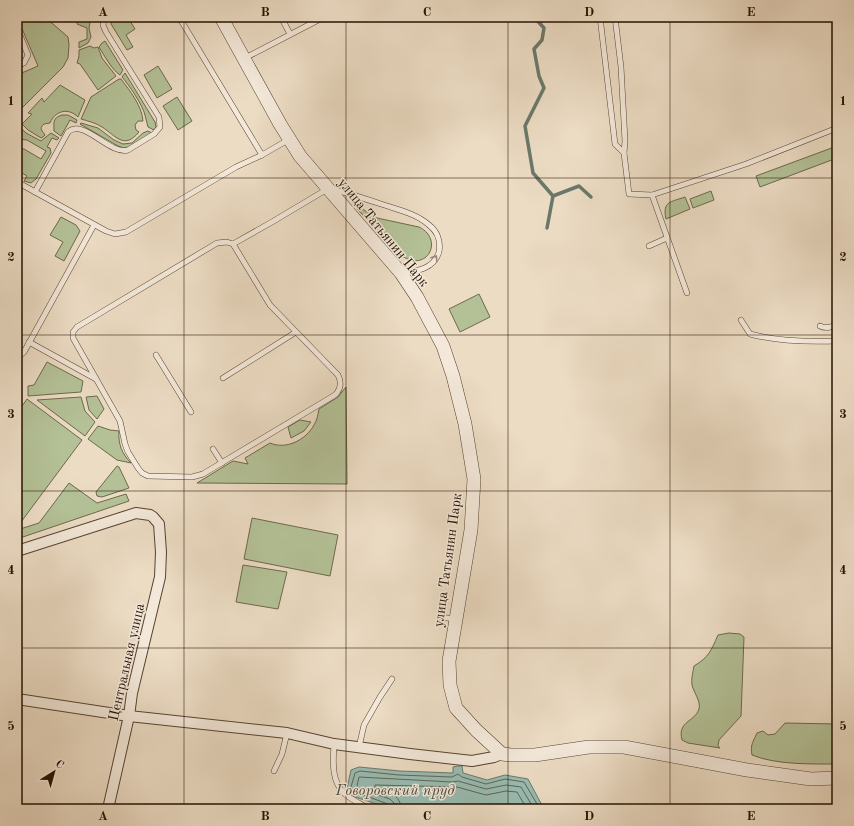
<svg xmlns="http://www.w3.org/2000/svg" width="854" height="826" font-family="'Old Standard TT',serif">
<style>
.green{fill:#b4c197;stroke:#6c694c}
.water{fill:#99bcb2;stroke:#6a786b}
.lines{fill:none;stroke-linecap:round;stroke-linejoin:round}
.shore{stroke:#5e6659;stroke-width:1}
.stream{stroke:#6a786b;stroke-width:3.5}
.service-casing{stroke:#564431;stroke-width:6}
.minor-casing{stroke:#564431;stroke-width:12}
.tertiary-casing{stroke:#564431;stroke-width:14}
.service{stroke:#f3e8d9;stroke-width:5}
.minor{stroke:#f3e8d9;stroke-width:10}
.tertiary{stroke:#f3e8d9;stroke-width:13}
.oneway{stroke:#968777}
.grid{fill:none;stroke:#241100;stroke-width:1;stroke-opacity:0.55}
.labels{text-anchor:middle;stroke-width:3;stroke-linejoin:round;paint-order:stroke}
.street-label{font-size:14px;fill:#241100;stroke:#f3e8d9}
.water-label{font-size:15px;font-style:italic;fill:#4d4d3e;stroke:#f3e8d9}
.neatline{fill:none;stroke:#241100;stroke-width:1.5}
.grid-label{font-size:13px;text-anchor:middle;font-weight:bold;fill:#241100}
</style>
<rect width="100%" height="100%" fill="#ecdcc4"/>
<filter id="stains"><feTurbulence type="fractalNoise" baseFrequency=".005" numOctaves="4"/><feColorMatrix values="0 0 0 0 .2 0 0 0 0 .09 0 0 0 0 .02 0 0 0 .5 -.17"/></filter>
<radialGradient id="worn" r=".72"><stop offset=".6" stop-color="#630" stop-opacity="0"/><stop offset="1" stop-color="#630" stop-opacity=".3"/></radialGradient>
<!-- green -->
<g class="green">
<path d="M17,17H45L68,37L69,45L68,58L63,67L17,113V75L38,66Z"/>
<path d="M78,17H91L89,28L91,37L88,43L79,48V42L87,39V28L77,24Z"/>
<path d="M114,17H137L130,21L135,29L126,35L133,47L127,50L111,24L112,19Z"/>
<path d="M105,41L123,70L120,75C112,70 104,55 99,47L102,43Z"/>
<path d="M90,46L94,48L98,47L102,58L116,76L98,90L80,64L77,63L79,56V50Z"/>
<path d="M158,66L172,89L157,98L144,75Z"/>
<path d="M125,73L155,122L156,127L154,130L148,127C147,123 146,119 145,115C142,104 129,85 122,77Z"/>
<path d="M119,79H121C130,91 142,106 143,121H138L135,125L136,130L139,132C124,150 116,136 102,127C96,123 88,121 81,119L91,97Z"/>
<path d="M60,85L85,100L78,117C68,107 55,111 50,123L44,124C38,129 43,131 45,135L43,137L41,138L28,130L22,124L32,114L28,113L42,98L44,102Z"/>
<path d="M177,97L192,121L178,130L163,106Z"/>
<path d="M62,115H68L77,120L76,123L70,120L61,136L54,131C54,123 52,118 62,115Z"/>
<path d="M81,123L98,128L114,140L123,144L132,143L143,133L148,131L152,133L129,147L124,148L118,146L80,124Z"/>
<path d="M20,127L26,133L41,141L51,133L59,138L57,140L52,138L47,147L50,148L51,153L36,179L31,183L24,181L27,176L17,170V149H24L41,159L46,151L27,140L17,139V130Z"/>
<path d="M837,146V158L760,187L756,176Z"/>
<path d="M711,191L714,200L693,208L690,199Z"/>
<path d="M685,197L690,209L666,219C662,201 671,202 685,197Z"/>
<path d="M359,207L377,218L419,227C444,239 428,273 402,256L357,209Z"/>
<path d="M61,217L76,225L80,231L64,261L55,256L63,242L50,235Z"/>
<path d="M479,294L490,317L460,332L449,309Z"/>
<path d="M47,362L83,381L81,392L28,396V386L34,385Z"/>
<path d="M346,387L347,484L197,483L233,461L248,464L245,458L270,443C286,450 306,440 314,425C317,420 318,415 319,409L338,397Z"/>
<path d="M97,396L104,409L97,419L89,410L86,397Z"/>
<path d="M81,397L85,411L95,422L85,436L37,400Z"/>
<path d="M27,399L82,440L21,522L17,519V413Z"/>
<path d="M300,420L311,422L304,431L291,438L288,427Z"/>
<path d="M98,426L110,430L119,431C118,444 122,454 131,463L117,460L88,439Z"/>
<path d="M117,466L119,467L129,488L102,497L97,496L96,492Z"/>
<path d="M69,483L97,503L126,494L129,501L17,539V530L39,523Z"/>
<path d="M252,518L338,535L330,576L244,559Z"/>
<path d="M243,565L287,572L278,609L236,602Z"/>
<path d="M729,633L740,634L744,637L741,716L719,740L718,746L720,748L688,743L682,740C677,721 695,722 699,709C701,701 694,693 692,685C691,679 693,672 694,666C709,657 711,651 718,635Z"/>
<path d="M785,723L837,724V764C812,764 776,765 752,755C750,745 753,742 757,733L763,731L768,735L775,734Z"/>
</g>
<!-- water -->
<path class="water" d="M458,766H462L463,773L487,780L505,775L528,779L544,809H392L352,796L347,788L351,770L359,767L400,771L453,773V767Z"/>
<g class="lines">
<!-- shore -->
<g class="shore">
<path d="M390,809V806L388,804L355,792L351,787L355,773L360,771L399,775L452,777L458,774L462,777L486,784L505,779L524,782L540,809"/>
<path d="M395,809L394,803L390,799L358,788L357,786L359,777L452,782L458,781L486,789L506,785L521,787L534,809"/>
<path d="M401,809C401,794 387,792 375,788V785L457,787L486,795L506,791L517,792L527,809"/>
</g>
<!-- stream -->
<g class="stream">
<path d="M534,17L544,28L542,40L534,49L539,76L544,88L525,126L533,173L553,196L547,228"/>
<path d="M553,196L579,186L591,197"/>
</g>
<!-- service casing -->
<g class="service-casing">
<g id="service">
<path d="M179,17L262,155"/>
<path d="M281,17L290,34"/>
<path d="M600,17L615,144L624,153L629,194L652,195L746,164L837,128"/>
<path d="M615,17L621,67L625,141L624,153"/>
<path d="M17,28L28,55L24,63L17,66"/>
<path d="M245,58L324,17"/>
<path d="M17,182L106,231L115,234L126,232L236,167L262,155L288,140"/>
<path d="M35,192L68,132C84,118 109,155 128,150L154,134L160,127L159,117L106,32L103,25L104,17"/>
<path d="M652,195L687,293"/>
<path d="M233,244L227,242L217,243L77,327L73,332V338L120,421L125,444L128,452L138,468L142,473L148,476L192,477L203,474L335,395C341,389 342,383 338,375L270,305L233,244L272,222L329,188C347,193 366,199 384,205C399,210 417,214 429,225C437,231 441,241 439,252C434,269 417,271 402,273"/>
<path d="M649,246L667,238"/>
<path d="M741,320L750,334C776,341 809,342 837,341"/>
<path d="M820,326C826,329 831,327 837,325"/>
<path d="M29,342L96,379"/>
<path d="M156,355L191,412"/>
<path d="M17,358L24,352L94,225"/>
<path d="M223,378L296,332"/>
<path d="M213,449L222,463"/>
<path d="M440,617L455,619"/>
<path d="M334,744C333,761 331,782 345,794C352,800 361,804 369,809"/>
<path d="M359,747L364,725L380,697L392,679"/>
<path d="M274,771L282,754L287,733"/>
</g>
</g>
<!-- minor casing -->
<g class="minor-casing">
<g id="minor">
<path d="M17,551L136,513L150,515L153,517L159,524L161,552L160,577L132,693L129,716L108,809"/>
<path d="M17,699L129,716L287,733L334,744L410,754L472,761L494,757L502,754"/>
</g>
</g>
<!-- tertiary casing -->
<g class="tertiary-casing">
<path id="tertiary" d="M221,17L280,124L300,156L401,273L417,297L443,346L453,376L465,424L474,479L471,530L449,661L450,685L456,708L476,730L502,754L511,755H535L589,747H624L747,770L811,779L837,778"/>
</g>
<!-- service -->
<use href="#service" class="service"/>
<!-- minor -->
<use href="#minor" class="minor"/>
<!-- tertiary -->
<use href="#tertiary" class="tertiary"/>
</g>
<!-- one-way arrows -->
<defs><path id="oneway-chevron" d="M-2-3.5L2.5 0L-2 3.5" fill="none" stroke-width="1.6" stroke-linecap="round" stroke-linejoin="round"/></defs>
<use class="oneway" href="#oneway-chevron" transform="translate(435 258) rotate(-57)"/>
<!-- grid -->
<path class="grid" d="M184,17V809M346,17V809M508,17V809M670,17V809M17,178H837M17,335H837M17,491H837M17,648H837"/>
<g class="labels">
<!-- street labels -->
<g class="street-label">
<text transform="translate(384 232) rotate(51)" y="5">улица Татьянин Парк</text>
<text transform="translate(447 560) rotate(-82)" y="5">улица Татьянин Парк</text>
<text transform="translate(126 662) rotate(-77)" y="5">Центральная улица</text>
</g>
<!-- water labels -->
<g class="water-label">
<text x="395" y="795">Говоровский пруд</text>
</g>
</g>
<!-- margin -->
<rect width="854" height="826" fill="none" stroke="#ecdcc4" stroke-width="44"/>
<!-- north arrow -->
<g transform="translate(54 772) rotate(37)" stroke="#f3e8d9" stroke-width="3" paint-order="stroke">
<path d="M0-3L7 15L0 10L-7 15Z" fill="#241100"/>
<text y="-6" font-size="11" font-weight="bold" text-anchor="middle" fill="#241100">С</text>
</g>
<rect x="22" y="22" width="810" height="782" class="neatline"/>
<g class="grid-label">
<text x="103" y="16">A</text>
<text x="265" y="16">B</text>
<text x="427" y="16">C</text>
<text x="589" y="16">D</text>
<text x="751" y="16">E</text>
<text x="11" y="105">1</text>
<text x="843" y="105">1</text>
<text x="11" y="261">2</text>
<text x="843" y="261">2</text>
<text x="11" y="418">3</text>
<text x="843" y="418">3</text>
<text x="11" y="574">4</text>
<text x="843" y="574">4</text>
<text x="11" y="730">5</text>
<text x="843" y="730">5</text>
<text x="103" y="820">A</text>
<text x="265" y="820">B</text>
<text x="427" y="820">C</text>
<text x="589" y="820">D</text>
<text x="751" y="820">E</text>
</g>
<rect width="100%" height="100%" filter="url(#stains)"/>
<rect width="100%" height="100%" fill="url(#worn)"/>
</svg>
